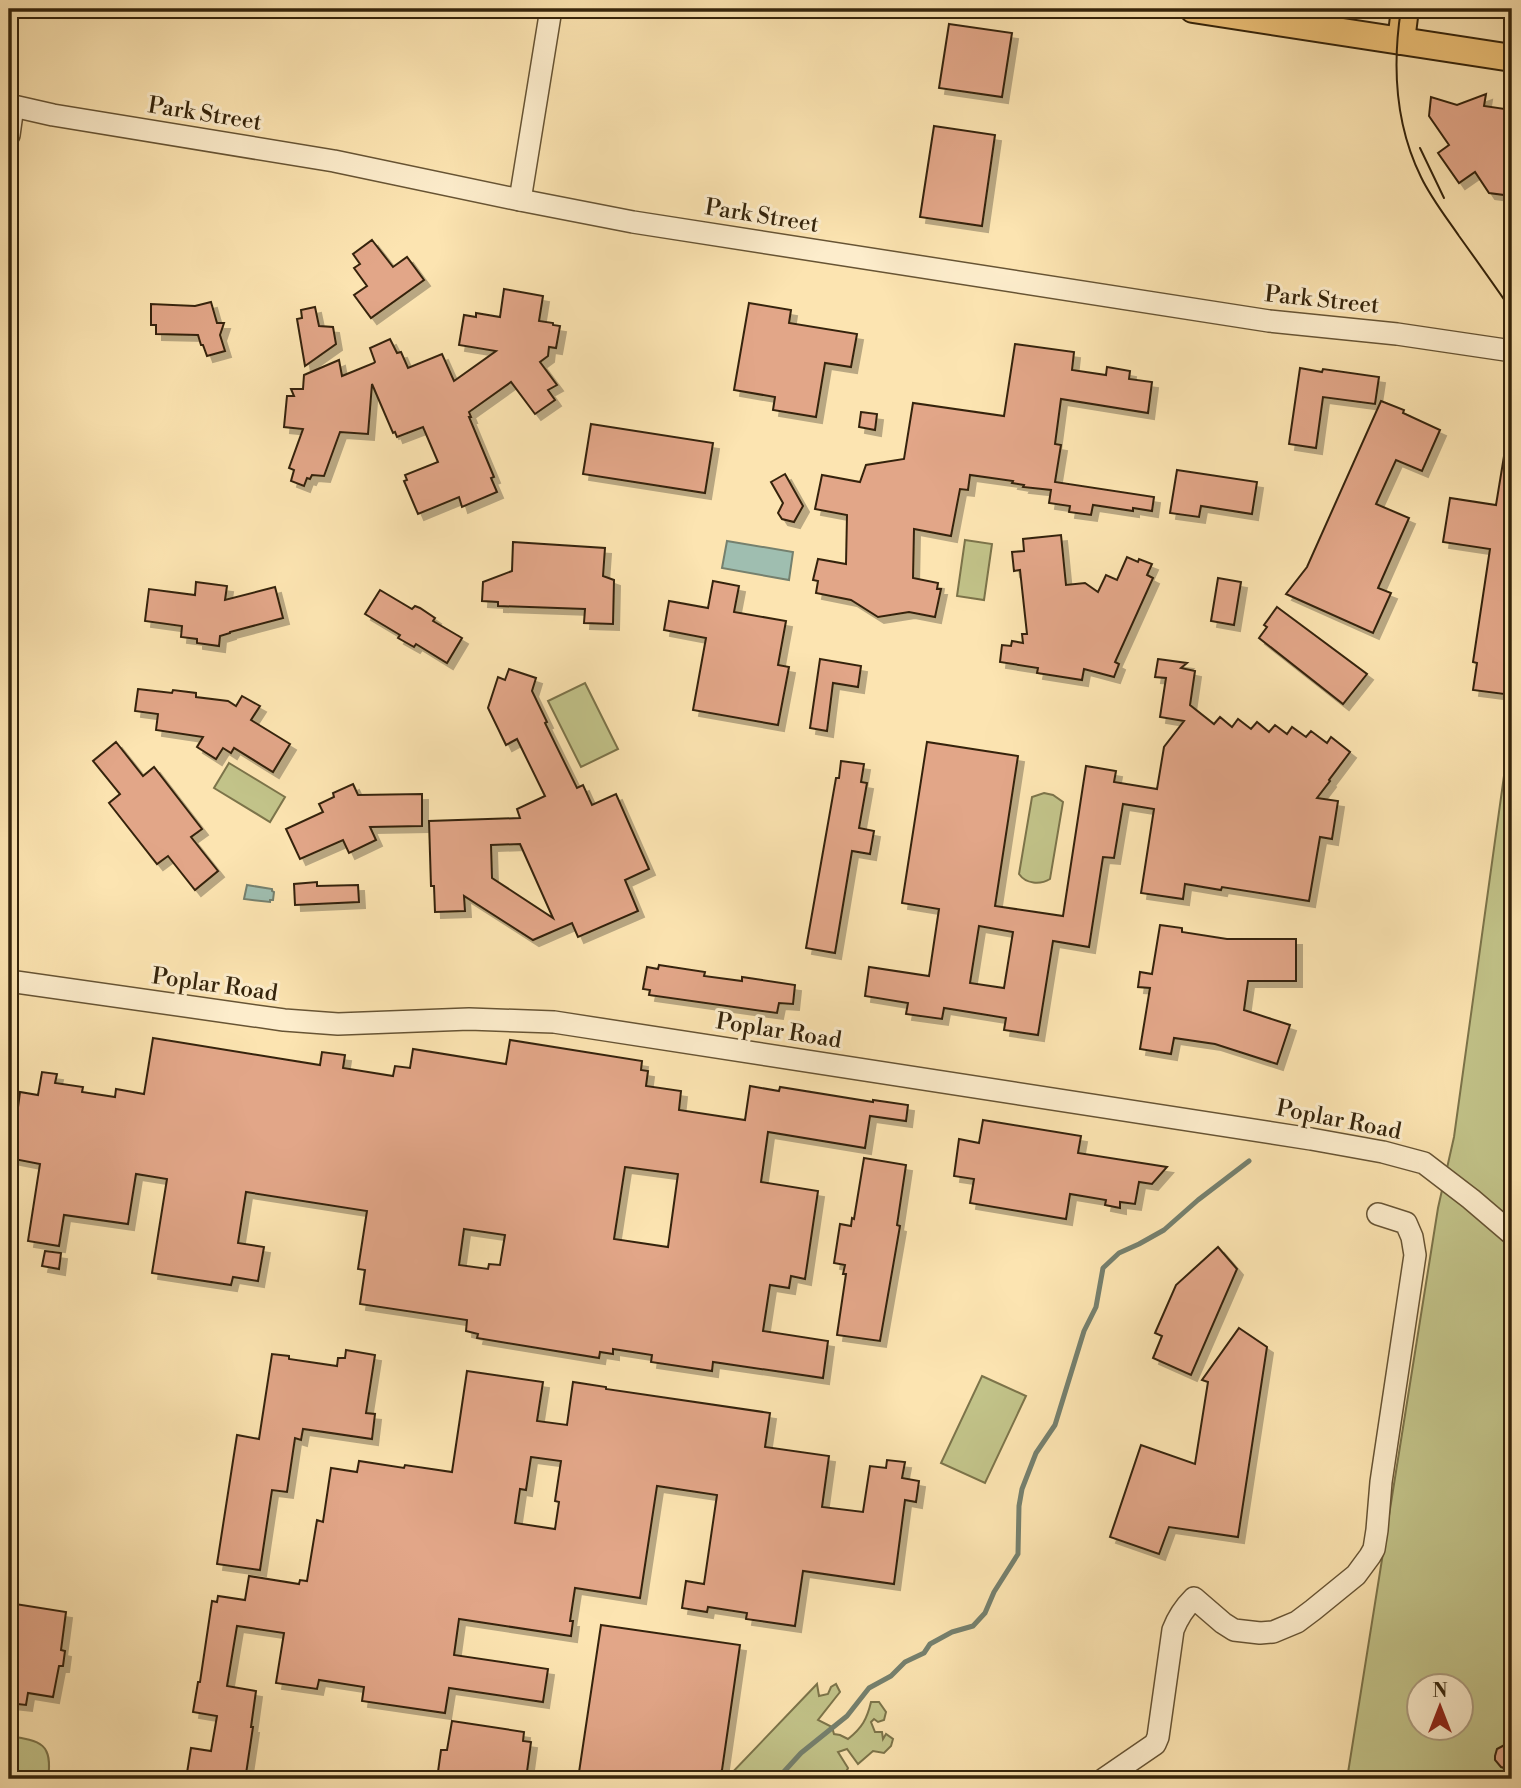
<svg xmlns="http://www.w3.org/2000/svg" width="1521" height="1788" font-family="'Libre Bodoni',serif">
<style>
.green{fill:#c2c389;stroke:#7c744a;stroke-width:2;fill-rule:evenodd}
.water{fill:#9fbeb0;stroke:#75806e;stroke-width:2}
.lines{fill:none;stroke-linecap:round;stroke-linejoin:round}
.stream{stroke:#75806e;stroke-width:5}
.building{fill:#e2a688;stroke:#35240b;stroke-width:2;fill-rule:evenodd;filter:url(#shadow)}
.minor-casing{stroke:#675434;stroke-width:24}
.major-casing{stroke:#35240b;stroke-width:30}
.minor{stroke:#fdedcc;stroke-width:21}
.major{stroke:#eec278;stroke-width:26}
.tram{stroke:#35240b;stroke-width:2}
.labels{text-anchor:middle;stroke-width:6;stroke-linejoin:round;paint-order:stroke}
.street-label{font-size:23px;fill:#35240b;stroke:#fdedcc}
</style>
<defs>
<filter id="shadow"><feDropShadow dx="6" dy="6" stdDeviation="0" flood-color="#0004"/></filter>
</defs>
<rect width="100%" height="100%" fill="#fce4b1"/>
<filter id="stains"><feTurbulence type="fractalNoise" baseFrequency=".00286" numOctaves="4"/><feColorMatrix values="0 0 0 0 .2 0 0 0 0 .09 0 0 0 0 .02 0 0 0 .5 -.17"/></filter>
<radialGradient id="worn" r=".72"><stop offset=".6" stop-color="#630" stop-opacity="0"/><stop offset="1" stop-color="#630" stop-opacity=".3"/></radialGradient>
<!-- green -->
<g class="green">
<path d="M965,540L992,544L984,600L957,596Z"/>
<path d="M585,683L618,749L581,767L548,701Z"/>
<path d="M1512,718V1779H1347L1438,1208L1454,1137ZM1420,1686H1462V1728H1420Z"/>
<path d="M229,763L285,797L270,822L214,788Z"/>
<path d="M1044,793L1053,795L1063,802L1050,879C1040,885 1026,884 1019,874L1032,797Z"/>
<path d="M982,1376L1026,1396L985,1483L941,1463Z"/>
<path d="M817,1684L819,1696L828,1694L831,1687L836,1684L840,1692L818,1720L832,1727L834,1734L840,1735L848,1739C862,1728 867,1719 871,1702H879L886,1712L884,1720L878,1722L874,1719L871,1722L875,1732H882L883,1739L886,1734L893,1739L891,1746L884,1753L873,1751L858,1764L847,1749L838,1752L848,1768L843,1779H726Z"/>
<path d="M9,1736C41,1741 53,1743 48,1779H9Z"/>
</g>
<!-- water -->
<g class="water">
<path d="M727,541L793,552L789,580L722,568Z"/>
<path d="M247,885L272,889V891L274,892L273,900H270V902L244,899Z"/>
</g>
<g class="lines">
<!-- stream -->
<g class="stream">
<path d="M773,1779L780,1776L801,1753L847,1716L869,1688L891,1676L905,1662L924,1653L930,1644L952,1632L973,1626L985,1613L994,1592L1018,1554L1019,1506L1022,1489L1036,1453L1055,1425L1084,1331L1096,1307L1103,1268L1119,1253L1139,1244L1164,1230L1198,1200L1249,1161"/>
<path d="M1511,1779H1512"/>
</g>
</g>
<!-- building -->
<g class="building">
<path d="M949,24L1012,33L1002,97L939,88Z"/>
<path d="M1486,94L1484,106L1512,110V196L1489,193L1475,172L1459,183L1438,153L1449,145L1429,116L1431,97L1457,105Z"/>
<path d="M934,126L995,135L982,226L920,217Z"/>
<path d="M372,240L393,267L407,257L424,280L371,318L354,295L367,286L354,268L360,264L353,254Z"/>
<path d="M504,289L543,296L539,321L553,323V325L560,326L556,348L549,347L548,356L540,362L557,385L548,390L555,400L535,414L511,382L469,412L471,417H469L494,477L491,478L497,492L462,507L459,497L418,514L404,481L407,480L405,475L438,462L423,427L397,437L395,432L393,433L372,384L368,434L340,432L324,476L312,475L310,479L307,478L304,486L291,481L294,470L289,468L303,429L284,427L287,396H294L291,389H303L304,375L339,360L342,376L374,363L375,362L370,348L390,339L397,353L401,352L408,368L442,354L454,381L496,351L459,345L464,315L476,317V313L500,317Z"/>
<path d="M211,302L217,323H224L220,335L225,351L207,356L203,345H201L198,335L156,334V325H151V304L195,306Z"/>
<path d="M749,303L791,310L789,323L857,334L851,367L825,363L816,417L773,410L775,397L734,390Z"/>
<path d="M315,307L319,326L333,327L336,344L305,366L297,319L302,318L301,310Z"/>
<path d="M1015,344L1074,352L1072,370L1106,375L1107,367L1130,371L1129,379L1152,382L1148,413L1061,399L1055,444L1061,445L1055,482L1154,497L1152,511L1133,508V511L1093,505L1091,515L1069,512L1070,506L1049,503L1051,490L1023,487L1024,485L1012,483L1013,481L970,475L968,490L960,489L951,536L914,529L913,578L938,583L937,589H941L935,617L909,612L878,617L851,600L816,593L818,581L813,580L818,559L846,564L847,515L815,509L822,475L860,482L866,465L904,459L913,403L1004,416Z"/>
<path d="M1300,368L1322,372L1323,369L1379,377L1375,404L1323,397L1316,448L1289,444Z"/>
<path d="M1381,401L1404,410L1403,413L1440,430L1422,471L1396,460L1376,504L1409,518L1378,588L1391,593L1373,633L1286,594L1307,567Z"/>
<path d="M861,412L877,414L875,430L859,427Z"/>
<path d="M591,424L713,443L705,493L583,474Z"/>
<path d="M1504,456L1512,457V653L1510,668L1508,667L1504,694L1473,690L1477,663L1473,662L1490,549L1443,542L1450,498L1496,505Z"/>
<path d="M1177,470L1257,482L1252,514L1201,506L1199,517L1170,513Z"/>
<path d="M785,474L803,506L794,522L782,519L778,513L783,503L771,482Z"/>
<path d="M1061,535L1066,585L1085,583L1098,592L1106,575L1117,580L1127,557L1138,562L1139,559L1152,564L1147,575L1153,578L1115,662L1119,664L1114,677L1084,669L1082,680L1037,673L1038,668L1000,662L1002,645L1011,646L1012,641L1023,643L1022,634H1027L1020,570L1014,571L1012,552L1024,551L1023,539Z"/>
<path d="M513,542L605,548L603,576L614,580L613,624L584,623L585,609L498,606V602L482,601L483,582L512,571Z"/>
<path d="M1218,578L1241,582L1234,625L1211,621Z"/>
<path d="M713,581L739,586L734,612L786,621L778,665L789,667L778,725L693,710L706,638L664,630L669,601L708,608Z"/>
<path d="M196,582L227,586L225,600L275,587L283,618L230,632V633L220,636L219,646L197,643V639L181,637L182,626L145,621L149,589L195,595Z"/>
<path d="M380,590L412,609L415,606L420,608L435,618L433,621L462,638L447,663L416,644L414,647L398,638L400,635L365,614Z"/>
<path d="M1277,607L1367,674L1343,704L1259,638L1267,627L1264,625Z"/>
<path d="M820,659L861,666L858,687L833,683L827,731L810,728Z"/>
<path d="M1158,659L1187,663L1181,668L1195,671L1190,705L1214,724L1220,717L1232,727L1238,719L1251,729L1257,722L1269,732L1275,725L1287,734L1292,727L1306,737L1311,731L1327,743L1331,737L1350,752L1329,780L1330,781L1317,798L1338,801L1332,839L1320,837L1309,901L1222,887L1221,890L1185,884L1183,899L1141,893L1154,809L1123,804L1114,858L1103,857L1089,947L1053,941L1038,1035L1004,1030L1006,1018L944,1008L942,1019L906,1014L908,1003L865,996L869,967L929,976L939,909L902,903L927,742L1018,756L995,906L1063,916L1086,766L1116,771L1114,782L1157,789L1164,747L1184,721L1160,717L1166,678L1155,677ZM979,926L1013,932L1004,988L970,983Z"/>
<path d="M509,669L536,678L532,691L547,722L545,723L577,788L583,785L592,805L616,794L649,869L625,880L638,911L578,937L572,923L533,940L464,896L465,911L435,912L434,886H431L429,821L520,818L517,809L545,796L517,739L506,745L488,708L498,677L505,680ZM520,844L553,918L492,878L491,845Z"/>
<path d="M138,689L172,693L173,690L196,693V697L228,701L236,706L242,696L260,706L251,720L290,744L273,772L234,748L231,753L223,748L216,759L197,747L203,737L156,730L158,714L135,711Z"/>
<path d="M116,742L143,776L154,767L202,829L191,837L218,871L195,890L168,856L157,864L109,803L120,794L93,761Z"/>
<path d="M841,761L864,764L861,782L867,783L859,828L874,831L870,854L852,851L835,953L806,948L836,778H839Z"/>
<path d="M353,784L358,795L422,794V826L370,827L376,840L349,853L343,840L300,859L286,829L323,812L319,804L334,797L333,793Z"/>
<path d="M317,882V886L358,885L359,902L295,905L294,884Z"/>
<path d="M1160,925L1182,928V932L1227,939H1296V981H1248L1244,1010L1290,1025L1277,1064L1215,1044L1174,1038L1171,1054L1140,1049L1150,988L1138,987L1140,972L1152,974Z"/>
<path d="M659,965L705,972L704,976L742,981V977L795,985L793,1004L779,1003L777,1013L649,995L650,990L643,989L647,967L658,969Z"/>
<path d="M153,1038L320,1065L322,1052L345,1055L343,1068L393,1076L395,1066L410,1068L413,1049L506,1064L510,1040L642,1061L641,1070L648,1071L646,1086L681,1091L679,1110L745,1120L750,1086L779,1091L780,1087L873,1102V1100L908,1105L906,1121L870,1116L865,1148L768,1132L761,1182L818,1191L805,1279L791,1276L789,1288L770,1285L763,1331L828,1341L823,1378L713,1362L712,1371L651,1362L652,1355L613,1349V1354L600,1352L599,1358L477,1338L478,1334L466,1331L467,1320L360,1304L365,1270L358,1269L367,1211L246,1192L238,1243L264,1247L258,1281L233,1277L231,1285L152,1273L167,1179L136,1174L128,1224L64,1215L59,1246L28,1241L40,1164L9,1158V1114L17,1115L20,1092L38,1095L42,1072L57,1074L55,1083L83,1087L82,1092L115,1097L116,1089L144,1094ZM625,1167L678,1174L668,1247L614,1239ZM464,1229L505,1235L500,1265L489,1264L488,1269L459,1265Z"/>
<path d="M983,1120L1081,1136L1078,1153L1167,1167L1152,1184L1139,1182L1135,1204L1120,1202V1208L1105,1205L1106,1200L1070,1194L1066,1219L970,1203L974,1179L954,1176L959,1139L979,1143Z"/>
<path d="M864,1158L906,1165L897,1225L900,1226L880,1341L837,1335L846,1274H843L845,1265L834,1263L840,1224L851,1226L852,1218L854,1219Z"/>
<path d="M1218,1247L1237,1269L1191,1375L1153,1358L1162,1336L1155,1333L1176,1285Z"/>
<path d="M45,1251L61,1253L59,1269L42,1266Z"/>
<path d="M1239,1328L1267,1347L1238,1537L1169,1527L1159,1554L1110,1537L1141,1445L1195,1464L1208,1382L1202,1380Z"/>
<path d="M346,1350L375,1355L366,1413L375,1414L372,1439L303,1429L301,1440L295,1438L287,1492L272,1490L260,1570L217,1564L237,1435L259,1439L272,1354L289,1356V1359L337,1366L338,1358H345Z"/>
<path d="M467,1371L543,1382L537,1421L567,1425L573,1382L606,1387V1389L770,1413L765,1447L829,1456L822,1507L863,1512L870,1466L886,1468L887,1460L905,1462L902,1478L919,1481L916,1502L905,1500L894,1584L803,1571L795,1626L746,1619L747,1613L708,1607L707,1612L682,1608L686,1581L704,1584L717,1495L657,1486L640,1598L575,1588L570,1621H573L571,1636L459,1619L454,1655L548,1669L543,1702L449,1688L445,1713L362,1701L364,1687L319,1680L317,1689L276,1683L284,1633L237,1626L227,1686L256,1691L251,1727H253L246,1774H244L243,1779H186L191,1748L211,1751L217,1716L193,1712L198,1682H200L212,1601L217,1602L218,1596L245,1600L249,1576L299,1584L300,1580L307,1581L317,1520L323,1522L331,1468L357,1472L359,1461L404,1468L405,1465L452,1472ZM531,1457L561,1461L555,1501L559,1502L555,1529L515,1523L520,1489L526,1490Z"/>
<path d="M9,1603L66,1612L61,1650L65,1651L63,1666H59L53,1697L28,1693L26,1705L9,1703Z"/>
<path d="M601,1625L740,1645L722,1770L713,1779H578Z"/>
<path d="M452,1721L524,1732L523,1741L531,1742L526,1779H501L457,1773L456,1779H437L441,1750H447Z"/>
<path d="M1512,1741V1770L1501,1767L1495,1760V1756L1497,1749Z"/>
</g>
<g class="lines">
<!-- minor casing -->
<g class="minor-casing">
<g id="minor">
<path d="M9,105L53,115L334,161L520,200L633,222L1269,321L1397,334L1512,351"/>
<path d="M9,135L13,106"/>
<path d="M520,200L551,9"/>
<path d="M9,981L284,1020L338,1024L469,1019L554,1022L1311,1139L1383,1152L1424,1163L1471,1199L1512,1234"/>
<path d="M1104,1779L1155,1744L1158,1737L1173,1630C1178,1617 1184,1608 1194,1598L1223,1623L1234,1630L1260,1633L1273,1632L1297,1622L1313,1610L1356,1575L1370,1556L1374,1549L1377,1530L1381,1482L1415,1255L1412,1237L1406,1223L1378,1214"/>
</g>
</g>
<!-- major casing -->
<g class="major-casing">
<g id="major">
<path d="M1193,9L1512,58"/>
<path d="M1401,41L1405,9"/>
</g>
</g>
<!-- minor -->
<use href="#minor" class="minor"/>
<!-- major -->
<use href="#major" class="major"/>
<!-- tram -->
<g class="tram">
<path d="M1401,9C1392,67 1395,124 1421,177C1431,198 1446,217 1459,236C1477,261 1495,286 1512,311"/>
<path d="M1420,148L1444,198"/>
</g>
</g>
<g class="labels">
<!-- street labels -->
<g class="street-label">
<text transform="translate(205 113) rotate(9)" y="8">Park Street</text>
<text transform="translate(762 215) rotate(9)" y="8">Park Street</text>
<text transform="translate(1322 299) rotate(6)" y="8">Park Street</text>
<text transform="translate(215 984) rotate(8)" y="8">Poplar Road</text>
<text transform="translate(779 1030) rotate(9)" y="8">Poplar Road</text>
<text transform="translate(1339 1119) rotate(11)" y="8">Poplar Road</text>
</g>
</g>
<!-- margin -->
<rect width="1521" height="1788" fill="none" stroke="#fce4b1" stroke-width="35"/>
<rect x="10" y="10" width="1500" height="1767" fill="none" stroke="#35240b" stroke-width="3.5"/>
<rect x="18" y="18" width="1486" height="1753" fill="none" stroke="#35240b" stroke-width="2"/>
<!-- north arrow -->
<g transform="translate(1440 1707)"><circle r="33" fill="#fdedcc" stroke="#ad9d7f" stroke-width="2"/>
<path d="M0-5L12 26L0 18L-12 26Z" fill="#8f2418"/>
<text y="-10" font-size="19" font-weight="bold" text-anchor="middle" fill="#35240b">N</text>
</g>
<rect width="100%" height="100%" filter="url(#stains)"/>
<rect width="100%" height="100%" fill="url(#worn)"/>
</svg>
